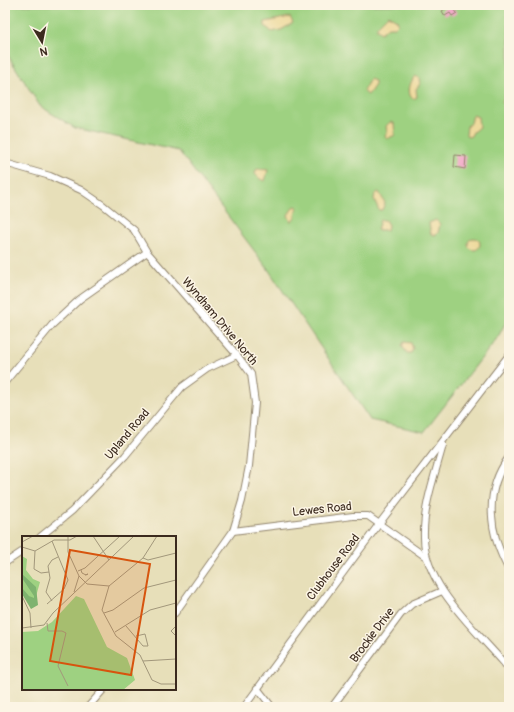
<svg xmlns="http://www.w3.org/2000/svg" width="514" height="712" font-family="Pangolin,sans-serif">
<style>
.green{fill:#9ed181;stroke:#6c7e50}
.sand{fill:#eeda9e;stroke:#94825e}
.building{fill:#f0a0c4}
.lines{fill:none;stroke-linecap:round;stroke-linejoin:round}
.street-casing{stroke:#91846c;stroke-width:8}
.street{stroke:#fff;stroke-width:6}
.labels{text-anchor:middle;stroke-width:3;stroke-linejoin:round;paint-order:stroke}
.street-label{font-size:12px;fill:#3b2a1e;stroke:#fcf5e5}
.inset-road{fill:none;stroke:#a2977b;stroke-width:1}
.view{fill:#d7540e;fill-opacity:0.15;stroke:#d7540e;stroke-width:2}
.inset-edge{fill:none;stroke:#3b2a1e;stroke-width:2}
</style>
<rect width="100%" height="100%" fill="#fcf5e5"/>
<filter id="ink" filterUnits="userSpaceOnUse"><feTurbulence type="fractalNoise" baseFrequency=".025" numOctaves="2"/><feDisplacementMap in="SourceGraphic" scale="8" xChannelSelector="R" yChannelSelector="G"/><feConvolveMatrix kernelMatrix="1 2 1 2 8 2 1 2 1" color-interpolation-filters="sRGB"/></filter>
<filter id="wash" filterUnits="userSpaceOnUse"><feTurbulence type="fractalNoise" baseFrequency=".012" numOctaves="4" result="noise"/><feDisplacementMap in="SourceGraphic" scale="16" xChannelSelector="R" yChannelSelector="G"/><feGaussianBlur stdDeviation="0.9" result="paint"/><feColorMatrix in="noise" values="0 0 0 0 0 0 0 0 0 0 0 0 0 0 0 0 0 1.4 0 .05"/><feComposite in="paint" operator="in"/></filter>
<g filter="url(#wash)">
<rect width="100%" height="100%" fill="#e7dfb9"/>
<!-- green -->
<path class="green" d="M5,5H509V316L498,337L424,432L370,420L268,269L179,151L75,128L40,106L5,51Z"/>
<!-- sand -->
<g class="sand">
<path d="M388,15L397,20L398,24L395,27H388L381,33L377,30V26Z"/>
<path d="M290,17L293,23L281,30L272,32L265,26V22Z"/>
<path d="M415,76L419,78L420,84L416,89L417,97L413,99C406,94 410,82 415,76Z"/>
<path d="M370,79L375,81V85L368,95L363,91Z"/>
<path d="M505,95L509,96V112L507,106L502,102Z"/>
<path d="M473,115L478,117L479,127L473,132L471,136L468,137L466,135L467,126L471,123Z"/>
<path d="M390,122L394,123L395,135L387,139L385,137L387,132L386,126Z"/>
<path d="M258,169L268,170L265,181L260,179L255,174L256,170Z"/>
<path d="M379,192L385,203L382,210H379L374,199L375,194Z"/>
<path d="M294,206L297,207L295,217L291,222L288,215Z"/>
<path d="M380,220H385L388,225L387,230H377Z"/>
<path d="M436,220L440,224L438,233L435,235L431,234L429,223Z"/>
<circle cx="474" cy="244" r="6"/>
<path d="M404,342L411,343L413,349L411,353H407L402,346Z"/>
</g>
<g id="blocks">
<!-- building -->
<g class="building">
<path d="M451,5L457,13L452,16L450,13L445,16L442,11Z"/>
<path d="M455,155L466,156L465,169L454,167Z"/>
</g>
</g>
</g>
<g filter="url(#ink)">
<use href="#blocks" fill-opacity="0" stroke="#91846c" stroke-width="1"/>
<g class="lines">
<!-- street casing -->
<g class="street-casing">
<g id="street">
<path d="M5,163L50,176L81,190L103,205L134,230L147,252L237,355L251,374L255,403L249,466L242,501L233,531L175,613"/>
<path d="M5,382L52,325L80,299L147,252"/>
<path d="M443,445C435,475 423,506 424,537C424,585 475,629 504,663L509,670"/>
<path d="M509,457C483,492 489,534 509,570"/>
<path d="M233,531L353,516H368L426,557"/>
<path d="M40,537L72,511L125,456L182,387L207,369L237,355"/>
<path d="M5,563L23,551"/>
<path d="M257,688L272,707"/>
<path d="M88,707L104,689"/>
<path d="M244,707L379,524L509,355"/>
<path d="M332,707L401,614L412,604L442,591"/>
</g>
</g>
<!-- street -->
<use href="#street" class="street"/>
</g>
</g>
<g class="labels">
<!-- street labels -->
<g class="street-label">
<text transform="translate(220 321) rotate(50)" y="4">Wyndham Drive North</text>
<text transform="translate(127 434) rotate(-50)" y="4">Upland Road</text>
<text transform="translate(322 509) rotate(-6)" y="4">Lewes Road</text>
<text transform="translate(333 567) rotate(-53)" y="4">Clubhouse Road</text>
<text transform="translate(372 635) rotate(-53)" y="4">Brockie Drive</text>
</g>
</g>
<!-- overview -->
<g transform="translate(22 536)">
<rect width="154" height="154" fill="#e7dfb9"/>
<path d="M0,20L5,23L4,34L11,43L18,46L13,64L0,56ZM54,60L62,63L85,111L105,122L113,144L101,154H0V96L16,95L30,86Z" fill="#9ed181"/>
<path d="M0,38L14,51L16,69L9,73L0,58V52L7,60L12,62V60L0,42Z" fill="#7eb36f"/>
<path class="inset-road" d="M46,0V16L57,40L52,56M71,0L87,24M135,0L121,22L87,50L80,74L94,100L118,119L130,144L139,148H154M0,6L11,0M0,11L13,15L32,4H48L55,0M13,15L12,33L19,37L27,36M121,22L126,24L154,17M59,34L60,37L64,39L66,38L63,39M56,35L63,32L98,0M57,40L65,48L87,50M0,60L8,77L9,92M30,65L24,56L28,42L26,30L30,24L36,21M25,68L42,53L46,44L30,5M82,77L91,74L122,52L154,44M25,87L26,95H40L44,97L36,130L46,150M104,90L121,110H126L123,98L114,100M154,90L149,95L154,100M0,92L22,89L31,77L112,0M93,96L128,74L154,67M121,125L154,123"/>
<path class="view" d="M48,14L128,28L109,139L28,125Z"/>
<rect width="154" height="154" class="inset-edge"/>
</g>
<!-- margin -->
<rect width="514" height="712" fill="none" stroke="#fcf5e5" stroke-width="20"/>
<!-- north arrow -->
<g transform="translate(42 42) rotate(170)" stroke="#fcf5e5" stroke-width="3" paint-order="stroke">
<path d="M0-3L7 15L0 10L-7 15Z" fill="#3b2a1e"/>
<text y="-6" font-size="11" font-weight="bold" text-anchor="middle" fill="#3b2a1e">N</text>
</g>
</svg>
